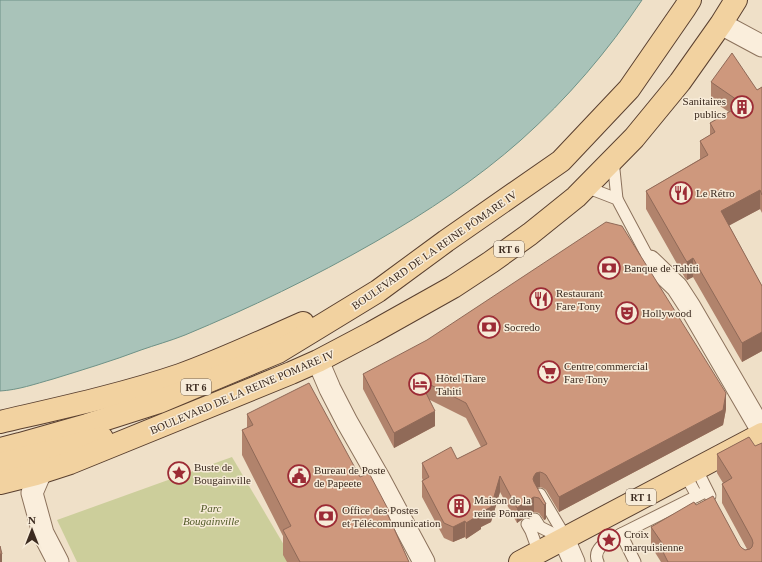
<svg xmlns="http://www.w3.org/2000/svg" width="762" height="562" font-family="'Times New Roman',serif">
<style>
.green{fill:#ccce9b}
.water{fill:#a9c3b9;stroke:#6f9287}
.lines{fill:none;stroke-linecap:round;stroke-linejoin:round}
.lane-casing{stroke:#8c725c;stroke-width:13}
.street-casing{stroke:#8c725c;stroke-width:23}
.primary-casing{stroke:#5a4030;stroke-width:24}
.lane{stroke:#faeedc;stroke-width:11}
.street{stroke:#faeedc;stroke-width:21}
.primary{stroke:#f2d2a0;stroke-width:22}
.wall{fill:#b1836c}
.shaded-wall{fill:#906a58}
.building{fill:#ce987d;stroke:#906a58}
.labels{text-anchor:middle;stroke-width:3;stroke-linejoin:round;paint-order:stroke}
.shield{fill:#f7ebd8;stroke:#746557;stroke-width:1}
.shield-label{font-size:10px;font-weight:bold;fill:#3c2b20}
.poi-label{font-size:11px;fill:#3c2b20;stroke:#f7ebd8;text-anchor:start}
.street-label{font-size:11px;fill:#3c2b20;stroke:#f7ebd8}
.park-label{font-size:11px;font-style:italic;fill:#505926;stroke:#f7ebd8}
</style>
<rect width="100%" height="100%" fill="#efe0c8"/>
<!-- green -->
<path class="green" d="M232,457L294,562H77L57,520Z"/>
<!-- water -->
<path class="water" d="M0,0H642C608,51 567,99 521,140C477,179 427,212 375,242C314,277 250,308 185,335C170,341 155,345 141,350C112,361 82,370 53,379C35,384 18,390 0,391Z"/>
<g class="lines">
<!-- lane casing -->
<g class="lane-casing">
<g id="lane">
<path d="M613,160L617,199"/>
<path d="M586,187L617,199L650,261"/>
<path d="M696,468L710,496"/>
<path d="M685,474L697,496"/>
<path d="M540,494L566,538"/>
<path d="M535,519L540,527L564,539"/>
<path d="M527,524L531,531L539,553"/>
<path d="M598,562C591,547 611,540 621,534"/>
<path d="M635,562L621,534L707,491"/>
</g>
</g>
<!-- street casing -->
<g class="street-casing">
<g id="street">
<path d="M721,24L762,46"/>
<path d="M650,261L677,287L690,307L762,431"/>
<path d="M318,361L330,389L347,422L379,478L424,562"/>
<path d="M41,472L32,493L43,533L58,562"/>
<path d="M564,539L574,562"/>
</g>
</g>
<!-- primary casing -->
<g class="primary-casing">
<g id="primary">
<path d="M0,422C60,408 121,395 180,375C222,360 262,341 303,323"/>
<path d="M0,449L20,444L87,425L159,402L278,352L378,291L446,241L561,161L629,89L685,8L690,0"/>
<path d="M0,464L102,438"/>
<path d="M0,483L36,474L70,463L291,373L318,361L371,333L453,287L491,262L530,234L576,197L634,138L680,82L721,24L736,0"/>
<path d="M520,562L762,434"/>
</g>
</g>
<!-- lane -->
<use href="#lane" class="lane"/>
<!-- street -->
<use href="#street" class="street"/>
<!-- primary -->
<use href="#primary" class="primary"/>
</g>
<!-- wall -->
<g class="wall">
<path d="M711,82L757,90L762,87V213L760,209L729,225L762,286V351L742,362L693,277L687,280L685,278L646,209V191L700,159V141L710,135V123L729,112L711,100Z"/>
<path d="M363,374L726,409L723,425L559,512L546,490L543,488L540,487L537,488L546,504V519L544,520L539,513L534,512L532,513L529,516L524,518L517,523L500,492L491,522L481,527V529L466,539L465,537L453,542L444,538L422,497V481H423L422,478V463L457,459L481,447L466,418L430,400L435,426L394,448L363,389Z"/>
<path d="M247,414L360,477L389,516L409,562H287L283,555V536L242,455V430L247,428Z"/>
<path d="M749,437L762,562H661L651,546V527L696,505L742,548L745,550L747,549L722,503V484L723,483L717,473V454Z"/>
</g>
<!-- shaded-wall -->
<g class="shaded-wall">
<path d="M760,190V209L721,230V211Z"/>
<path d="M693,258V277L687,280V262Z"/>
<path d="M762,332V351L742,362V343Z"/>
<path d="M726,393V409L723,425L559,512V497Z"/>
<path d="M435,411V426L394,448V433Z"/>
<path d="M540,472V487L536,488L533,479L534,476L536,473Z"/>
<path d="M500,476V492L491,522L481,527V529L466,539V523L480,513Z"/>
<path d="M534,497V512L532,513L529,516L524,518L517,523V508L532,498Z"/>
<path d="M546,504V519L544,520V505Z"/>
<path d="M465,521V537L453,542V527Z"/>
<rect x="0" y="554" width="2" height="8"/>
</g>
<!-- building -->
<g class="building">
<path d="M732,53L757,90L762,87V195L760,190L721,211L762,286V332L742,343L693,258L687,262L685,259L646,191L708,155L700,141L715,132L710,123L743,104L711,82Z"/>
<path d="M606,222L622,226L726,393L723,410L559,497L546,475L543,473L540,472L536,473L534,476L533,479L534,482L546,504L544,505L539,498L534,497L532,498L529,501L524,503L517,508L500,476L491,507L480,513L481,514L466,523L465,521L453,527L444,523L422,481L429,477L422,463L451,447L457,459L487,444L466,403L419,379L435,411L394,433L363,374L427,340Z"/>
<path d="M309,383L360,477L369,473L389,511L387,513L409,562H300L283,530L291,526L242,430L253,425L247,414Z"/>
<path d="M749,437L755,446L762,443V562H668L661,548L664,546L651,527L694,502L696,505L713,496L740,546L742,548L745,550L750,549L752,547L753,543L752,539L722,484L732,478L717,454Z"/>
<path d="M0,546L2,554H0Z"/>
</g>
<!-- icons -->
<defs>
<g id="building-ring" transform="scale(1.15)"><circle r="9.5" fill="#f7ebd8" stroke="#9c2b35" stroke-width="1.5"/><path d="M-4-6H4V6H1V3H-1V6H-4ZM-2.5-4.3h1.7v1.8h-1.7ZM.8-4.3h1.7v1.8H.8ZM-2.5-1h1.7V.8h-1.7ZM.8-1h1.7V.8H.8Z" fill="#9c2b35"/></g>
<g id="restaurant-ring" transform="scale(1.15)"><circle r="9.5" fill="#f7ebd8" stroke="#9c2b35" stroke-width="1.5"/><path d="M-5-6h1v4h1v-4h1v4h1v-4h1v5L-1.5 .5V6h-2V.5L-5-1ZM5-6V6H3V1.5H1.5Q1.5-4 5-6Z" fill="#9c2b35"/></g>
<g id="bank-ring" transform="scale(1.15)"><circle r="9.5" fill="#f7ebd8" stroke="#9c2b35" stroke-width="1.5"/><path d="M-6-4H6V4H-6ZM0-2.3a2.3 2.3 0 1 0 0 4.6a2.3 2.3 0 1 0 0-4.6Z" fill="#9c2b35"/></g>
<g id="theatre-ring" transform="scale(1.15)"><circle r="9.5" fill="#f7ebd8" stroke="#9c2b35" stroke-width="1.5"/><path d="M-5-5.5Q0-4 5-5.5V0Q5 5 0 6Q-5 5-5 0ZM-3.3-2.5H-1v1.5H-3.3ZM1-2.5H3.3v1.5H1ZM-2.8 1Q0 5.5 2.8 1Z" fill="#9c2b35"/></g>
<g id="supermarket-ring" transform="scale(1.15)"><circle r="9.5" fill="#f7ebd8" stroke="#9c2b35" stroke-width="1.5"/><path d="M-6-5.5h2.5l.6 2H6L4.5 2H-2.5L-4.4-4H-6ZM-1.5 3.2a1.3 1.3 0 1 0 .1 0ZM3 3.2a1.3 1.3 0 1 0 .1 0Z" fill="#9c2b35"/></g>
<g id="hotel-ring" transform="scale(1.15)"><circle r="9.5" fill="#f7ebd8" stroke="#9c2b35" stroke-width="1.5"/><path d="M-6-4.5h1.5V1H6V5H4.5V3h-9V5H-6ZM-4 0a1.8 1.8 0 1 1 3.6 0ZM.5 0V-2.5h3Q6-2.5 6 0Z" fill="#9c2b35"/></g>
<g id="sight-ring" transform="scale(1.15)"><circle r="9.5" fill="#f7ebd8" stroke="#9c2b35" stroke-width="1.5"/><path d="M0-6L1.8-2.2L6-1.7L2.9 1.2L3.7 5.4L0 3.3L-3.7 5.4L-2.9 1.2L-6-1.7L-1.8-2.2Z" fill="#9c2b35"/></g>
<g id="civic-ring" transform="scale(1.15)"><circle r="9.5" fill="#f7ebd8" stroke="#9c2b35" stroke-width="1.5"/><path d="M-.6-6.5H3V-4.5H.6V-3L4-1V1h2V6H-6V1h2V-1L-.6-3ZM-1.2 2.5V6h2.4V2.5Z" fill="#9c2b35"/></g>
</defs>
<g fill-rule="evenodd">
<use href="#building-ring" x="742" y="107"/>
<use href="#restaurant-ring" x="681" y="193"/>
<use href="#bank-ring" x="609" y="268"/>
<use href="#restaurant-ring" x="541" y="299"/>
<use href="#theatre-ring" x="627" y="313"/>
<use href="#bank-ring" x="489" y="327"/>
<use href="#supermarket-ring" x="549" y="372"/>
<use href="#hotel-ring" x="420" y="384"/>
<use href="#sight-ring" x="179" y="473"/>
<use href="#civic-ring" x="299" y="476"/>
<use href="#building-ring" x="459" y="506"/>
<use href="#bank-ring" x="326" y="516"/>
<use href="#sight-ring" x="609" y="540"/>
</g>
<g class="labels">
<!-- shield labels -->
<g class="shield">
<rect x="494" y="241" width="30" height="16" rx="3"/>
<rect x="181" y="379" width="30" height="16" rx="3"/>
<rect x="626" y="489" width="30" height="16" rx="3"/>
</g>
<g class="shield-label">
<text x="509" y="253">RT 6</text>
<text x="196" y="391">RT 6</text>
<text x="641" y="501">RT 1</text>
</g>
<!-- poi labels -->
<g class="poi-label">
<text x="726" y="105" text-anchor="end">Sanitaires<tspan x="726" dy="13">publics</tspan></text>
<text x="696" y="197">Le Rétro</text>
<text x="624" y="272">Banque de Tahiti</text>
<text x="556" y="297">Restaurant<tspan x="556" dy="13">Fare Tony</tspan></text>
<text x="642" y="317">Hollywood</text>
<text x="504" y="331">Socredo</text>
<text x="564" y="370">Centre commercial<tspan x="564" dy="13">Fare Tony</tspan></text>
<text x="436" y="382">Hôtel Tiare<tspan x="436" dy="13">Tahiti</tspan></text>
<text x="194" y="471">Buste de<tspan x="194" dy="13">Bougainville</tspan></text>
<text x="314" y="474">Bureau de Poste<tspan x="314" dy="13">de Papeete</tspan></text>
<text x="474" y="504">Maison de la<tspan x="474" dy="13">reine Pōmare</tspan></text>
<text x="342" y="514">Office des Postes<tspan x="342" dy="13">et Télécommunication</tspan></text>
<text x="624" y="538">Croix<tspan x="624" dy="13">marquisienne</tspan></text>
</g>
<!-- street labels -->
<g class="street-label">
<text transform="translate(434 250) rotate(-35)" y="4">BOULEVARD DE LA REINE PŌMARE IV</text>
<text transform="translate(242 392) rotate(-23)" y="4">BOULEVARD DE LA REINE POMARE IV</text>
</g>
<!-- park labels -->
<g class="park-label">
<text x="211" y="512">Parc<tspan x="211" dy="13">Bougainville</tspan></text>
</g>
</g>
<!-- north arrow -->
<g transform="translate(32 530)" stroke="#f7ebd8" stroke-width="3" paint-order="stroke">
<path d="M0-3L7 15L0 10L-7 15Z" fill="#3c2b20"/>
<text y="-6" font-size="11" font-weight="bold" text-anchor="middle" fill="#3c2b20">N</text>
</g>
</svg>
